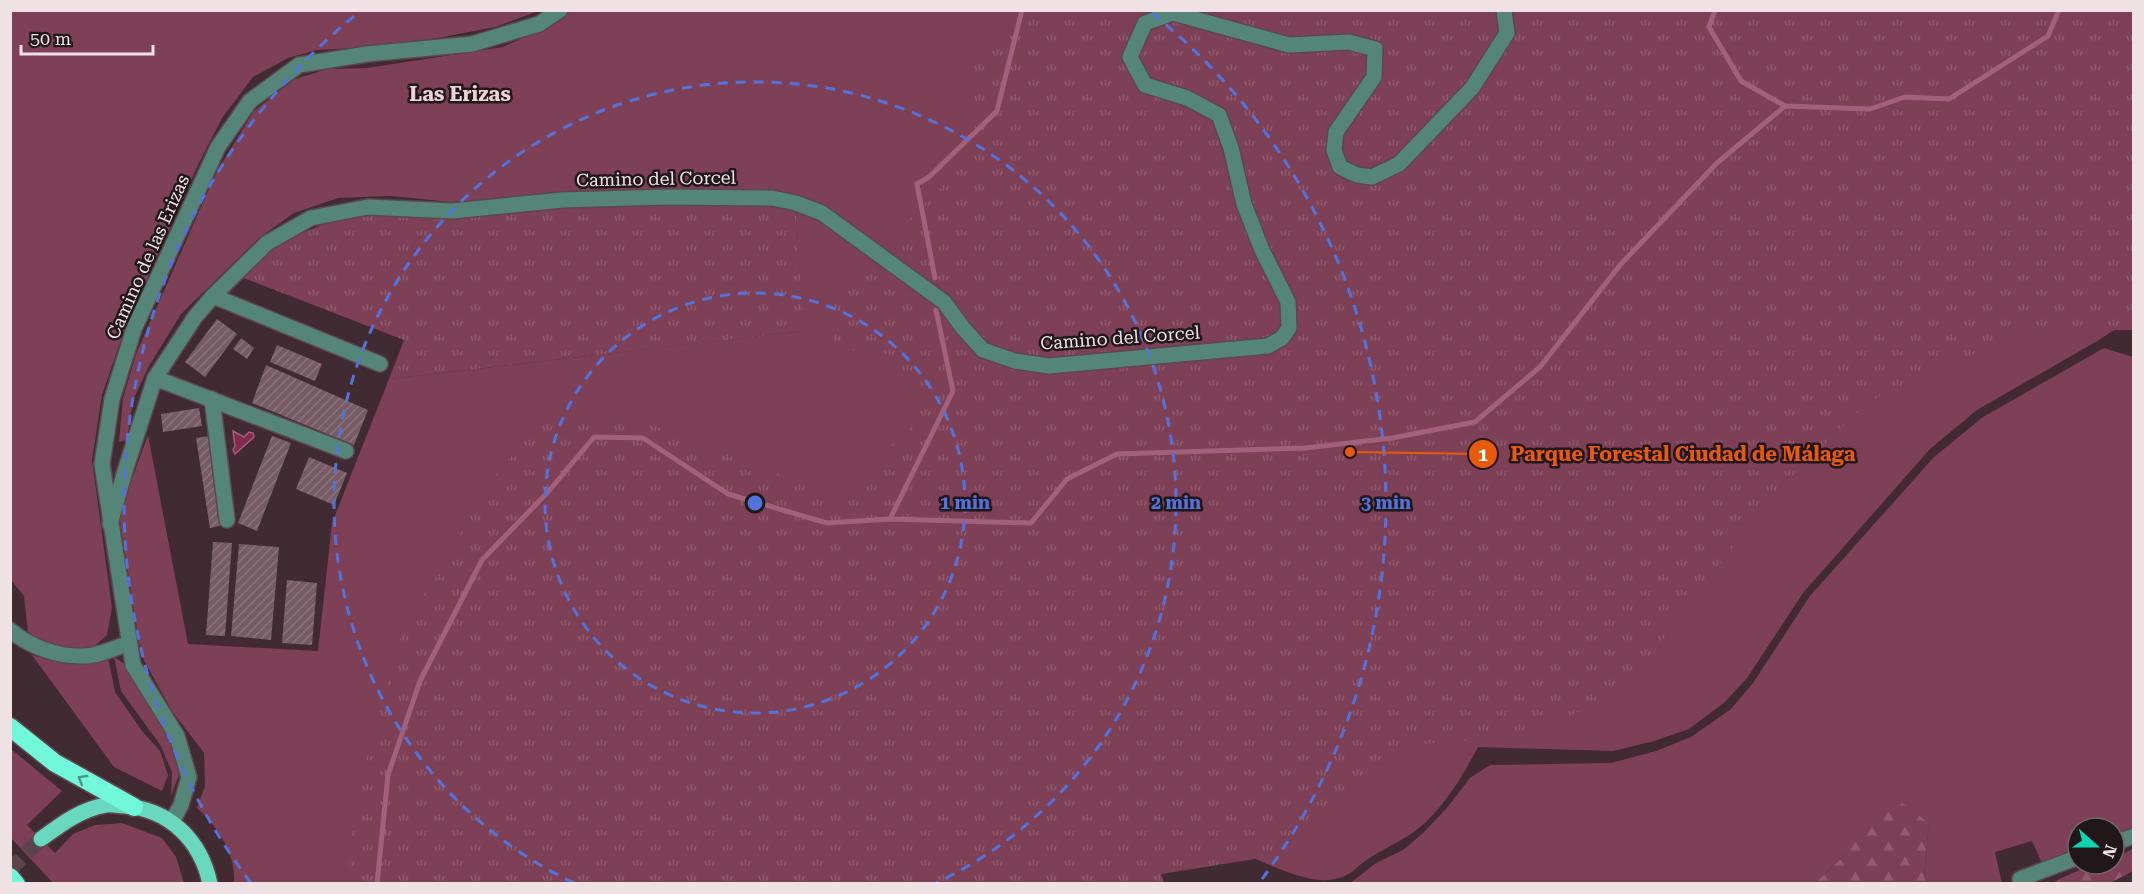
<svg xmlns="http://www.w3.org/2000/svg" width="2144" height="894" font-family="'Roboto Serif',serif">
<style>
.green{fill:#7d4057}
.forest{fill:url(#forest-firs)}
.park{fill:url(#park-tufts)}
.water{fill:#82294f;stroke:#a3607c;stroke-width:1.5}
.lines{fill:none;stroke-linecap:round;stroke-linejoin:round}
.stream{stroke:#a3607c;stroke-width:5}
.building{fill:url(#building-hatch)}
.major-tunnel{stroke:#5b454d;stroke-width:15;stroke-dasharray:15 8;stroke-linecap:butt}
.minor-casing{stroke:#5d474f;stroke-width:18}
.major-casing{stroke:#5d474f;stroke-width:18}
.highway-casing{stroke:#5d474f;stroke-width:21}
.minor{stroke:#548578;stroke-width:15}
.major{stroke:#6ad8be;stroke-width:15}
.highway{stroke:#71f8da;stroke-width:18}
.oneway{stroke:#4d9384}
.ring{fill:none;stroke:#5273db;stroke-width:3;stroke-dasharray:10 8}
.labels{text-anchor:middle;stroke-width:5;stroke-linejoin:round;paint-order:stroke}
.street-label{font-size:18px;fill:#f0e1e5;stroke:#21171a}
.neighbourhood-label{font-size:20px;font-weight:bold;fill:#f1d2db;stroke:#21171a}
.centre{fill:#5273db;stroke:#21171a;stroke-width:3}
.ring-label{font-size:18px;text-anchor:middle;font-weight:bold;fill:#5273db;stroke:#21171a;stroke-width:5;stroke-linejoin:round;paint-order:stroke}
.leader{fill:none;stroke:#e8590c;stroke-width:2}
.callout-dot{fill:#e8590c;stroke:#21171a;stroke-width:2}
.mark-label{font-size:18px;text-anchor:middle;font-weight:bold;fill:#fff}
.callout-label{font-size:20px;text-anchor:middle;font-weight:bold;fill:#e8590c;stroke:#21171a;stroke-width:5;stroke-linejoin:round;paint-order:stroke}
</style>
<defs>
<pattern id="forest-firs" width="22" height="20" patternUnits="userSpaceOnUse" patternTransform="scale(1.5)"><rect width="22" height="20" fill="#7d4057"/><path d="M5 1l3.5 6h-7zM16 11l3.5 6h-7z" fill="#905b6f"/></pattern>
<pattern id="park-tufts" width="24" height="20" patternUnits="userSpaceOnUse" patternTransform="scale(1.5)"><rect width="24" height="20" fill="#7d4057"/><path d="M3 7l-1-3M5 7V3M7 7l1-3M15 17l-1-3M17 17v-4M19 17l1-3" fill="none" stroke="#905b6f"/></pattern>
<pattern id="building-hatch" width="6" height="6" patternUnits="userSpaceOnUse" patternTransform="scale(1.5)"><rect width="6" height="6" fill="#775c65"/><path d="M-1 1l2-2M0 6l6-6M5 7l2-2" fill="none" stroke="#8b737b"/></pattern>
</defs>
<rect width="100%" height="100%" fill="#412a32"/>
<!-- green -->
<g class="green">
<path d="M11,11H538L495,27L438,38L369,47L317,50L288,58L253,77L222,118L198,165L125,328L102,395L92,460L112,608L107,635L95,646L74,648L50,643L28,633L24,596L11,580Z"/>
<path d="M569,11H1146L952,297L870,238L819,205L774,191L666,189L451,202L391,196L338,198L294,213L259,238L181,314L149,366L133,400L127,440L119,442L123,398L136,354L217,171L254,111L295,79L328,69L367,68L503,47L558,21Z"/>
<path d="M2133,11L2134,307L2120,326L2099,340L1977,410L1930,449L1803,593L1747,678L1725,702L1689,729L1654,741L1613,751L1478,747C1464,774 1443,809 1419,828C1404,840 1387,847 1371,857C1352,869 1353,877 1328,880C1306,882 1269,865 1249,856L432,883H234C236,854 218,827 197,808L205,786L204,753L172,711L141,655L119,515L148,435L188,644L318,651L332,523L389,379L803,331L796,210L822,223L940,307Z"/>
<path d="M2104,348L2133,357V832L2114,839V828H2078V852L2043,865L2032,841L1995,852L2002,883H1927L1924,876L1929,823L1846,854L1815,883L1349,884L1376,863L1403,850L1422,834L1446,809L1470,778L1490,765L1611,763L1656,751L1691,737L1731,709L1753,683L1810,596L1934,457L1983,417Z"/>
<path d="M32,655C59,664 81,662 108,657L115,692L142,731L160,751L168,775L162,791L114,767Z"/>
<path d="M114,657L128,666L175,751L179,775L171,796L172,772L161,746L121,691Z"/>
<path d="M11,749L62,791L27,825L55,853L73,834L95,825L122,823L162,838L176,857L184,883H53L11,838Z"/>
</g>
<!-- forest -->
<g class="forest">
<path d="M1893,796L1929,823L1924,876L1927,883H1815L1846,854Z"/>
<path d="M2133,849V871L2110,883H2053C2070,872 2094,864 2114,864V858Z"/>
</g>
<!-- park -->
<g class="park">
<path d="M1025,11H2133V330L2024,331L1869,401L1774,494L1627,686L1533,736L1397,746L1280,855L1161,874L1164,883L348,884L355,800L402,631L450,552L487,486L542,418H634L837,496L921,418L897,355L835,349L833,298L970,158L973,52Z"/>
<path d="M667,204L772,207L796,210L804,331L389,379L404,340L241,277L258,260L292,237L337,219L390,214L457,217L564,208Z"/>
</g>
<!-- water -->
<path class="water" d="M233,431L244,437L249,432L253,433L254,437L235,454L233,450L235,446Z"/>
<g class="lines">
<!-- stream -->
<g class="stream">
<path d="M1715,10L1709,27L1741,81L1785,106"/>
<path d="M935,278L917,184L929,177L997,111L1022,10"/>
<path d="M890,519L953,391L936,310"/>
<path d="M377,884L388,775L420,681L482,560L548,492L594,437L643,438L728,494L827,523L890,519L1031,523L1067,479L1117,454L1305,448L1392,438L1475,422L1540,367L1620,265L1717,163L1785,106L1870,109L1905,97L1949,99L2048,36L2059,10"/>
</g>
</g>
<!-- building -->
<g class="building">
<path d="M217,319L237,334L205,377L185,362Z"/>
<path d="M241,338L254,348L247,359L233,349Z"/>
<path d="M277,345L322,364L315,381L270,362Z"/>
<path d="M266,365L368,410L354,445L252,403Z"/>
<path d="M199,408L202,426L163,432L161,414Z"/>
<path d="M210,436L224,525L210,528L196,438Z"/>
<path d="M272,436L291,443L257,531L238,523Z"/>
<path d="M309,457L347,473L334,505L296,489Z"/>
<path d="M213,542L232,543L225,636L206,635Z"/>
<path d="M239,544L279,547L271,640L231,636Z"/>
<path d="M287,580L317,583L312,645L282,643Z"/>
</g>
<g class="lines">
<!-- major-tunnel -->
<path class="major-tunnel" d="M10,869L41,839"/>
<!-- minor casing -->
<g class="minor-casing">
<g id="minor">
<path d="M213,296L380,364"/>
<path d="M155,378L346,451"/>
<path d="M212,399L227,520"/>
<path d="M110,524L125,471L155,378L195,317L213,296L267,243L311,218L368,207L452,211L562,200L668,197L772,198L796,203L822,213L944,302L963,328L983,350L1015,361L1049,366L1268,346L1282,338L1289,328L1288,302L1262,250L1244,204L1231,148L1219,115L1187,98L1145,85L1130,57L1145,23L1173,13L1289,45L1349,42L1375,49L1374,77L1336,132L1334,150L1340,167L1357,175L1372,177L1399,164L1472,88L1507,33L1504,10"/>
<path d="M10,630C30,647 58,657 84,656C98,656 115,648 129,643"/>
<path d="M172,821L181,805L189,777L177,736L133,665L102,464L112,399L134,329L218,147L250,101L299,65L367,54L472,44L539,24L560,10"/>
<path d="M2114,843L2134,836"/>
<path d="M2020,879L2078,857"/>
</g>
</g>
<!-- major casing -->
<g class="major-casing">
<path id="major" d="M41,839C60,825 81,809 106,805C112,804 118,806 124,806C169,809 201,840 210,884"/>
</g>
<!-- highway casing -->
<g class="highway-casing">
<g id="highway">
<path d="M10,727L55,763L134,807"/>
<path d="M10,877L16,884"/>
</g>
</g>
<!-- minor -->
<use href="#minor" class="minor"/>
<!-- major -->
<use href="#major" class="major"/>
<!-- highway -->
<use href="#highway" class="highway"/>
</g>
<!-- one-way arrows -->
<defs><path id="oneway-chevron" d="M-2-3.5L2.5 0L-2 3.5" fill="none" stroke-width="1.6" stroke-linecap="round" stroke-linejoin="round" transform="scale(1.5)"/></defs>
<use class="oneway" href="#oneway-chevron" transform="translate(82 779) rotate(-149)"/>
<!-- distance rings -->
<g class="ring">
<circle cx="755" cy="503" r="210"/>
<path d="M574 883A421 421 0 1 1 936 883"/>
<path d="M251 883A631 631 0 0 1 358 13M1152 13A631 631 0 0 1 1259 883"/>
</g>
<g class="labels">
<!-- street labels -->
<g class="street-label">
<text transform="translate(656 179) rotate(-1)" y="6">Camino del Corcel</text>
<text transform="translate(148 257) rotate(-66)" y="6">Camino de las Erizas</text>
<text transform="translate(1120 338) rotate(-4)" y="6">Camino del Corcel</text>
</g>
<!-- neighbourhood labels -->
<g class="neighbourhood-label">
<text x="460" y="101">Las Erizas</text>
</g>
</g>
<circle cx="755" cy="503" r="9" class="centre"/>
<g class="ring-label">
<text x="965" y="509">1 min</text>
<text x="1176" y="509">2 min</text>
<text x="1386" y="509">3 min</text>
</g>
<!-- callouts -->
<path class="leader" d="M1350 452L1483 454"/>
<g class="callout-dot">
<circle cx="1350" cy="452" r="6"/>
<circle cx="1483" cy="454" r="15"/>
</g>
<g class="mark-label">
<text x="1483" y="461">1</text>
</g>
<g class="callout-label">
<text x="1683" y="461">Parque Forestal Ciudad de Málaga</text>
</g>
<!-- border -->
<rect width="2144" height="894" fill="none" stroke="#f0e1e5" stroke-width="24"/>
<!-- north arrow -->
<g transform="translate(2096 846) rotate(111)"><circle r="28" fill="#21171a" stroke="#74686b" stroke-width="1.5"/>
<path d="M0-4.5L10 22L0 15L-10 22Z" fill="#0ed5b4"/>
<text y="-9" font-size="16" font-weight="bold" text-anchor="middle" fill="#f0e1e5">N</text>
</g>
<!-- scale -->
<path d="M21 45v9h132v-9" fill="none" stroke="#f0e1e5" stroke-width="3"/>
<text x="30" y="45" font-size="18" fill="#f0e1e5" stroke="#21171a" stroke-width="4.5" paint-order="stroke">50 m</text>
</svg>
